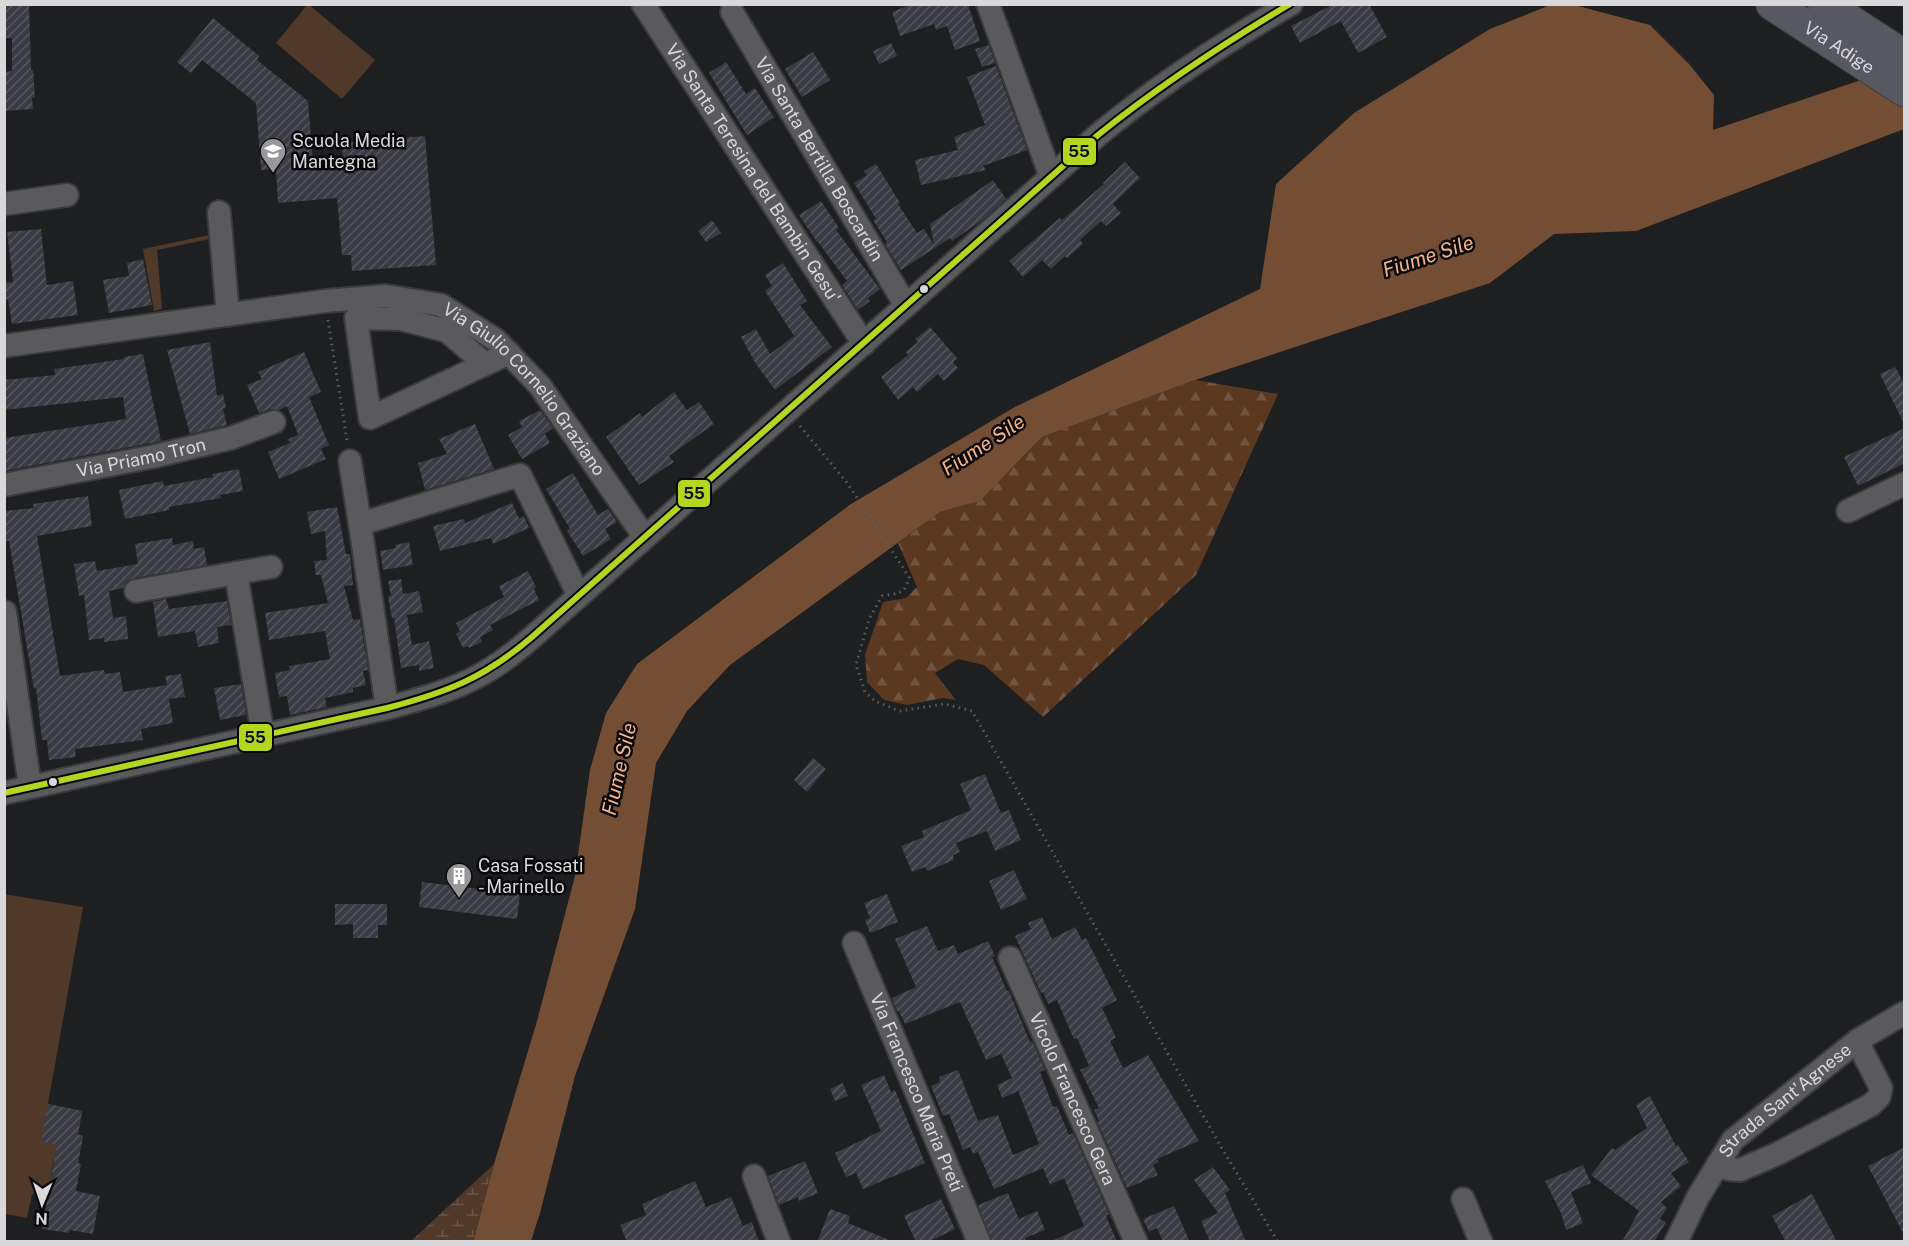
<svg xmlns="http://www.w3.org/2000/svg" width="1909" height="1246" font-family="'Public Sans',sans-serif">
<style>
.green{fill:#513929}
.forest{fill:url(#forest-firs)}
.wetland{fill:url(#wetland-marsh)}
.water{fill:#744e34}
.building{fill:url(#building-hatch)}
.lines{fill:none;stroke-linecap:round;stroke-linejoin:round}
.minor-casing{stroke:#3a3b3c;stroke-width:26}
.highway-casing{stroke:#3a3b3c;stroke-width:34}
.path{stroke:#5c5d5e;stroke-width:3;stroke-dasharray:1.5 4.5;stroke-linecap:butt}
.minor{stroke:#5a5a5c;stroke-width:22}
.highway{stroke:#575862;stroke-width:32}
.bus-1-casing{stroke:#08080a;stroke-width:10}
.bus-1{stroke:#b3d621;stroke-width:6}
.bus-dot{fill:#d9d9dc;stroke:#08080a;stroke-width:2}
.labels{text-anchor:middle;stroke-width:5;stroke-linejoin:round;paint-order:stroke}
.street-label{font-size:18px;fill:#d9d9dc;stroke:#08080a}
.poi-label{font-size:18px;fill:#d9d9dc;stroke:#08080a;text-anchor:start}
.water-label{font-size:20px;font-style:italic;fill:#f7b285;stroke:#08080a}
.line-badge{stroke:#08080a;stroke-width:2}
.pale-badge-label{font-size:16px;text-anchor:middle;font-weight:bold;fill:#111}
</style>
<defs>
<pattern id="forest-firs" width="22" height="20" patternUnits="userSpaceOnUse" patternTransform="scale(1.5)"><rect width="22" height="20" fill="#5b3921"/><path d="M5 1l3.5 6h-7zM16 11l3.5 6h-7z" fill="#725541"/></pattern>
<pattern id="wetland-marsh" width="20" height="14" patternUnits="userSpaceOnUse" patternTransform="scale(1.5)"><rect width="20" height="14" fill="#513929"/><path d="M1 5h8M5 5V1M11 12h8M15 12V8" fill="none" stroke="#695547"/></pattern>
<pattern id="building-hatch" width="6" height="6" patternUnits="userSpaceOnUse" patternTransform="scale(1.5)"><rect width="6" height="6" fill="#3a3b44"/><path d="M-1 1l2-2M0 6l6-6M5 7l2-2" fill="none" stroke="#56575e"/></pattern>
</defs>
<rect width="100%" height="100%" fill="#1e1f21"/>
<!-- green -->
<g class="green">
<path d="M308,4L375,60L342,99L276,43Z"/>
<path d="M214,234L210,239L157,250L162,309L154,311L143,249Z"/>
<path d="M4,894L83,907L48,1104L82,1111L78,1134L83,1136L78,1163L54,1159L48,1196L32,1194L27,1218L5,1214Z"/>
</g>
<!-- forest -->
<path class="forest" d="M1195,380L1278,394L1196,575L1043,717L984,665L958,659L935,673L956,700L943,698L907,705L884,700L867,682L865,655L883,602L906,598L917,587L898,543L940,512L980,501L1042,437Z"/>
<!-- wetland -->
<path class="wetland" d="M494,1164L473,1241H411Z"/>
<!-- water -->
<path class="water" d="M1553,4L1574,5L1650,25L1689,64L1714,95L1713,130L1858,81L1904,61V129L1636,231L1554,234L1490,283L1195,380L1042,437L980,501L940,512L730,665L687,711L656,763L635,909L575,1076L540,1213L531,1241L473,1242L494,1164L537,1021L575,876L590,770L606,713L637,664L851,504L1015,407L1260,289L1276,184L1354,113L1490,29Z"/>
<!-- building -->
<g class="building">
<path d="M4,4H29L31,70H33L35,97L32,98L33,109L4,111V72L12,71V38H4Z"/>
<path d="M912,4H968L980,41L955,50L947,26L936,30L934,24L900,36L892,12Z"/>
<path d="M1334,4H1369L1387,37L1358,53L1341,21L1300,43L1291,26Z"/>
<path d="M213,18L259,56L257,60L308,101L313,162L343,159L342,143L425,136L436,265L352,271L351,255H342L337,198L278,203L276,169L261,170L256,103L202,60L191,73L177,62Z"/>
<path d="M891,43L897,56L879,64L873,51Z"/>
<path d="M989,45L995,63L982,67L975,49Z"/>
<path d="M813,52L830,80L802,97L785,69Z"/>
<path d="M726,62L746,94L755,88L774,117L747,135L709,73Z"/>
<path d="M996,66L1027,150L983,166L986,170L921,185L915,160L958,150L954,137L985,125L967,77Z"/>
<path d="M1125,162L1140,178L1113,204L1121,213L1106,226L1101,221L1080,240L1083,244L1067,258L1065,256L1051,269L1042,260L1023,277L1009,261L1060,218L1062,220L1104,184L1103,183Z"/>
<path d="M876,164L900,203L898,204L917,233L924,229L934,245L930,224L993,180L1006,199L981,221L952,241L950,238L901,270L885,244L887,242L873,220L876,219L854,183L867,175L864,171Z"/>
<path d="M821,201L839,228L836,230L880,289L868,298L870,301L858,310L842,285L847,281L818,242H817L799,215Z"/>
<path d="M712,220L721,233L706,242L698,231Z"/>
<path d="M41,229L47,285L73,281L78,315L12,324L8,299L4,300V283L13,282L7,232Z"/>
<path d="M143,259L152,305L109,313L103,280L129,276L127,263Z"/>
<path d="M783,263L807,301L800,305L832,347L775,390L756,364L741,337L756,329L770,354L794,336L765,291L772,286L765,275Z"/>
<path d="M930,327L957,358L953,362L958,368L944,381L938,374L917,392L913,387L898,400L881,377L908,355L906,352L918,342L915,339Z"/>
<path d="M210,342L217,396L223,394L226,408L223,409L227,425L190,434L167,350Z"/>
<path d="M304,352L321,392L309,397L329,445L321,449L326,459L279,479L268,452L290,443L288,439L298,435L287,406L279,410L270,409L259,413L247,385L262,379L258,372Z"/>
<path d="M143,354L161,441L4,471V438L126,419L123,397L4,410V380L55,375L54,369L124,359V357Z"/>
<path d="M1895,367L1905,385V426L1880,374Z"/>
<path d="M674,392L687,410L699,402L714,424L669,456L674,462L639,485L606,437L640,413L642,417Z"/>
<path d="M540,410L553,428L545,434L550,443L522,459L508,435L522,427L519,421Z"/>
<path d="M475,424L494,469L425,490L418,463L447,454L439,439Z"/>
<path d="M1905,428V463L1858,486L1844,457Z"/>
<path d="M239,469L243,491L220,495L221,498L169,507V510L125,519L119,490L163,481L164,486L213,477L212,474Z"/>
<path d="M573,473L598,515L608,509L617,522L605,529L611,539L583,556L567,531L570,529L546,489Z"/>
<path d="M88,496L92,526L37,536L60,676L104,670L105,674L120,672L123,692L167,685L165,676L181,674L185,697L169,699L173,723L141,729L143,740L75,749L76,757L49,760L47,740H42L36,688L34,689L9,541H4V511L34,508L33,504Z"/>
<path d="M512,503L519,518L524,516L529,528L493,544L491,538L440,551L433,526L464,519L465,523Z"/>
<path d="M337,507L346,554H350L353,585L344,586L353,620L360,619L368,670L363,671L366,685L353,688V692L325,698L327,707L290,715L287,696L279,697L275,673L290,670L289,666L330,659L325,631L269,640L265,613L328,603L321,575H316L314,561L327,560L325,531L311,534L307,512Z"/>
<path d="M172,538L173,545L193,541L194,549L204,547L207,565L134,578L127,581L123,588L109,591L113,618L126,616L128,639L104,642V638L89,640L84,595L79,596L74,564L95,561L97,571L138,564L135,544Z"/>
<path d="M409,542L413,565L383,570L380,551L396,548L395,545Z"/>
<path d="M528,571L536,587L534,589L539,600L490,625L493,630L480,637L482,642L469,648L468,646L463,648L456,634L460,631L456,623L504,597L499,586Z"/>
<path d="M401,579L403,594L419,591L423,612L407,615L412,645L429,641L434,668L419,671V665L401,668L394,618H392L388,596H391L388,581Z"/>
<path d="M166,599L169,609L227,601L231,625L217,627L219,643L198,647L195,631L158,637L153,602Z"/>
<path d="M241,684L246,715L220,720L214,688Z"/>
<path d="M813,758L826,769L807,792L794,780Z"/>
<path d="M985,774L1001,813L1009,810L1021,840L995,851L987,831L956,843L960,852L953,855L954,860L927,871L925,867L912,872L901,846L924,837L922,831L971,810L960,784Z"/>
<path d="M1014,870L1027,899L1001,910L989,881Z"/>
<path d="M422,882L520,894L517,919L419,907Z"/>
<path d="M887,894L898,922L870,933L865,920L870,918L864,903Z"/>
<path d="M335,904H387V925H378V938H353V924L335,925Z"/>
<path d="M1042,917L1052,939L1075,927L1082,940L1086,938L1117,1000L1102,1008L1116,1038L1110,1041L1123,1068L1148,1055L1199,1141L1157,1159L1159,1162L1153,1165L1158,1175L1127,1188L1097,1121H1099L1094,1110L1099,1108L1080,1070L1089,1066L1077,1038L1074,1039L1057,1000L1048,1004L1043,992L1041,993L1015,936L1031,929L1028,923Z"/>
<path d="M927,926L938,951L954,945L958,954L988,941L995,956L992,957L1007,991H1009L1030,1042L1032,1041L1045,1070L1040,1072L1053,1107L1057,1106L1069,1135L1073,1133L1109,1214L1106,1216L1117,1242H1050L1084,1226L1064,1178L1050,1185L1043,1168L994,1189L978,1152L973,1154L970,1147L963,1150L949,1114L943,1116L931,1086L940,1082L939,1077L958,1070L978,1121L998,1115L1013,1155L1039,1144L1018,1091L1002,1098L997,1085L1012,1078L1001,1054L986,1060L960,1002L905,1024L899,1011H897L892,998L916,987L895,939Z"/>
<path d="M884,1075L891,1092L895,1090L925,1163L863,1189L856,1173L846,1177L835,1153L881,1131L861,1085Z"/>
<path d="M843,1083L848,1096L835,1101L830,1089Z"/>
<path d="M1650,1096L1676,1146L1678,1145L1689,1162L1671,1173L1681,1186L1661,1202L1667,1208L1660,1219L1666,1222L1654,1242H1622L1639,1211L1591,1175L1612,1148L1615,1150L1647,1128L1636,1105Z"/>
<path d="M48,1104L82,1111L78,1135L83,1136L78,1163L81,1164L76,1191L100,1196L93,1234L70,1230L69,1233L42,1229L57,1145L41,1142Z"/>
<path d="M1905,1147V1237L1868,1166Z"/>
<path d="M805,1161L818,1193L799,1201L798,1197L779,1205L768,1176Z"/>
<path d="M1583,1165L1591,1183L1571,1192L1583,1223L1566,1230L1561,1213L1545,1181Z"/>
<path d="M1213,1167L1230,1190L1225,1193L1246,1242H1210L1201,1221L1218,1213L1194,1180Z"/>
<path d="M695,1181L706,1207L731,1197L743,1226L752,1222L759,1242H627L620,1225L646,1215L642,1204Z"/>
<path d="M1008,1193L1019,1219L1037,1211L1045,1230L1025,1238L1027,1242H992L978,1205Z"/>
<path d="M1812,1194L1837,1242H1786L1772,1216Z"/>
<path d="M941,1199L955,1229L928,1242H916L904,1216Z"/>
<path d="M1174,1206L1190,1242H1163L1157,1228L1149,1232L1143,1219Z"/>
<path d="M830,1209L850,1216L848,1223L894,1242H817Z"/>
</g>
<g class="lines">
<!-- minor casing -->
<g class="minor-casing">
<g id="minor">
<path id="s1" d="M643,4L864,344"/>
<path d="M988,4L1051,177"/>
<path id="s2" d="M732,12L906,306"/>
<path d="M4,204L67,195"/>
<path d="M219,212L228,315"/>
<path id="s3" d="M4,346L325,301L386,296L441,305L496,340L540,386L644,536"/>
<path d="M485,364L447,331L401,319L356,318L370,418L509,353"/>
<path d="M350,461L360,524"/>
<path id="s4" d="M4,485L151,457L231,438L274,422"/>
<path d="M1848,511L1904,484"/>
<path d="M236,573L271,567"/>
<path d="M136,591L236,573L263,735"/>
<path d="M5,612L30,787"/>
<path d="M387,708L360,524L520,475L579,596"/>
<path d="M4,793L387,708C420,699 452,691 482,674C518,654 548,622 579,596L1098,135C1158,85 1223,43 1291,4"/>
<path id="s5" d="M854,943L979,1242"/>
<path id="s6" d="M1010,958L1136,1242"/>
<path d="M1718,1164L1728,1169L1740,1170L1779,1153L1871,1105L1879,1097L1881,1088L1857,1041"/>
<path d="M754,1176L779,1242"/>
<path d="M1463,1199L1481,1242"/>
<path id="s7" d="M1676,1242L1698,1197L1733,1140L1857,1041L1904,1013"/>
</g>
</g>
<!-- highway casing -->
<g class="highway-casing">
<g id="highway">
<path id="s8" d="M1772,4L1904,90"/>
<path d="M1824,4L1904,56"/>
</g>
</g>
<!-- path -->
<g class="path">
<path d="M328,320L347,441"/>
<path d="M800,426L848,484L909,577C905,595 898,593 882,596L869,619L856,665L865,692L875,701L899,711L945,704L972,711L1220,1145L1278,1242"/>
</g>
<!-- minor -->
<use href="#minor" class="minor"/>
<!-- highway -->
<use href="#highway" class="highway"/>
<!-- bus-1 casing -->
<g class="bus-1-casing">
<path id="bus-1" d="M4,793L387,708C448,692 484,678 532,637L1098,135C1159,86 1223,44 1290,4"/>
</g>
<!-- bus-1 -->
<use href="#bus-1" class="bus-1"/>
</g>
<!-- icons -->
<defs>
<g id="school-pin" transform="scale(1.35)"><path d="M0 17L-7.5 6A9.5 9.5 0 1 1 7.5 6Z" fill="#98989b" stroke="#08080a"/><path d="M0-5L7-2L0 1L-7-2ZM-4 1L0 2.5L4 1V4Q0 6-4 4Z" fill="#fff"/></g>
<g id="building-pin" transform="scale(1.35)"><path d="M0 17L-7.5 6A9.5 9.5 0 1 1 7.5 6Z" fill="#98989b" stroke="#08080a"/><path d="M-4-6H4V6H1V3H-1V6H-4ZM-2.5-4.3h1.7v1.8h-1.7ZM.8-4.3h1.7v1.8H.8ZM-2.5-1h1.7V.8h-1.7ZM.8-1h1.7V.8H.8Z" fill="#fff"/></g>
</defs>
<g fill-rule="evenodd">
<use href="#school-pin" x="273" y="151"/>
<use href="#building-pin" x="459" y="876"/>
</g>
<!-- markers -->
<g class="bus-dot">
<circle cx="924" cy="289" r="5"/>
<circle cx="53" cy="782" r="5"/>
</g>
<g class="labels">
<!-- street labels -->
<g class="street-label">
<text dy="6" stroke="none"><textPath href="#s8" startOffset="80">Via Adige</textPath></text>
<text dy="6" stroke="none"><textPath href="#s2" startOffset="171">Via Santa Bertilla Boscardin</textPath></text>
<text dy="6" stroke="none"><textPath href="#s1" startOffset="202">Via Santa Teresina del Bambin Gesu'</textPath></text>
<text dy="6" stroke="none"><textPath href="#s3" startOffset="561">Via Giulio Cornelio Graziano</textPath></text>
<text dy="6" stroke="none"><textPath href="#s4" startOffset="140">Via Priamo Tron</textPath></text>
<text dy="6" stroke="none"><textPath href="#s5" startOffset="162">Via Francesco Maria Preti</textPath></text>
<text dy="6" stroke="none"><textPath href="#s6" startOffset="154">Vicolo Francesco Gera</textPath></text>
<text dy="6" stroke="none"><textPath href="#s7" startOffset="182">Strada Sant'Agnese</textPath></text>
</g>
<!-- poi labels -->
<g class="poi-label">
<text x="292" y="147">Scuola Media<tspan x="292" dy="21">Mantegna</tspan></text>
<text x="478" y="872">Casa Fossati<tspan x="478" dy="21">- Marinello</tspan></text>
</g>
<!-- water labels -->
<g class="water-label">
<text transform="translate(1428 256) rotate(-18)" y="7">Fiume Sile</text>
<text transform="translate(983 445) rotate(-33)" y="7">Fiume Sile</text>
<text transform="translate(619 769) rotate(-77)" y="7">Fiume Sile</text>
</g>
</g>
<g class="line-badge">
<rect x="1062" y="137" width="35" height="29" rx="6" fill="#b3d621"/>
<rect x="677" y="479" width="34" height="29" rx="6" fill="#b3d621"/>
<rect x="238" y="723" width="35" height="29" rx="6" fill="#b3d621"/>
</g>
<g class="pale-badge-label">
<text x="1079" y="157">55</text>
<text x="694" y="499">55</text>
<text x="255" y="743">55</text>
</g>
<!-- border -->
<rect width="1909" height="1246" fill="none" stroke="#d9d9dc" stroke-width="12"/>
<!-- north arrow -->
<g transform="translate(42 1204) rotate(182)" stroke="#08080a" stroke-width="4.5" paint-order="stroke">
<path d="M0-4.5L10 22L0 15L-10 22Z" fill="#d9d9dc"/>
<text y="-9" font-size="16" font-weight="bold" text-anchor="middle" fill="#d9d9dc">N</text>
</g>
</svg>
